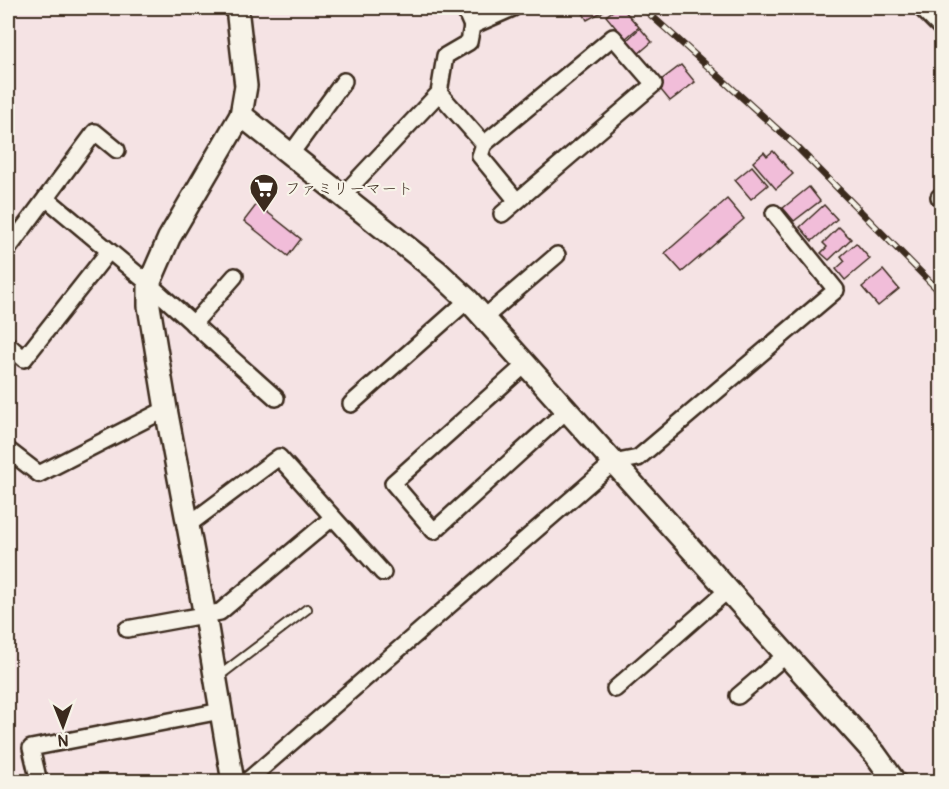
<svg xmlns="http://www.w3.org/2000/svg" width="949" height="789" font-family="Pangolin,'Klee One',sans-serif">
<style>
.building{fill:#f1bdd9;stroke:#3b2a1e;stroke-width:1.5}
.lines{fill:none;stroke-linecap:round;stroke-linejoin:round}
.lane-casing{stroke:#3b2a1e;stroke-width:12}
.street-casing{stroke:#3b2a1e;stroke-width:20}
.secondary-casing{stroke:#3b2a1e;stroke-width:26}
.lane{stroke:#f7f3e8;stroke-width:8}
.street{stroke:#f7f3e8;stroke-width:15}
.secondary{stroke:#f7f3e8;stroke-width:21}
.rail-casing{stroke:#3b2a1e;stroke-width:7}
.rail{stroke:#f7f3e8;stroke-width:4.5;stroke-dasharray:14;stroke-linecap:butt}
.labels{text-anchor:middle;stroke-width:4.5;stroke-linejoin:round;paint-order:stroke}
.poi-label{font-size:16px;fill:#3b2a1e;stroke:#f7f3e8;text-anchor:start}
</style>
<rect width="100%" height="100%" fill="#f5e3e4"/>
<filter id="ink" filterUnits="userSpaceOnUse"><feTurbulence type="fractalNoise" baseFrequency=".0167" numOctaves="2"/><feDisplacementMap in="SourceGraphic" scale="12" xChannelSelector="R" yChannelSelector="G"/><feConvolveMatrix kernelMatrix="1 2 1 2 8 2 1 2 1" color-interpolation-filters="sRGB"/></filter>
<g filter="url(#ink)">
<!-- building -->
<g class="building">
<path d="M580,8H609L587,20Z"/>
<path d="M617,8H622L639,27L625,39L606,16Z"/>
<path d="M640,28L652,42L638,54L626,41Z"/>
<path d="M681,65L695,82L670,101L656,84Z"/>
<path d="M773,151L793,174L776,189L753,162L764,152L767,156Z"/>
<path d="M752,166L768,185L751,199L735,180Z"/>
<path d="M809,187L820,201L794,221L783,208Z"/>
<path d="M727,199L744,219L682,272L665,253Z"/>
<path d="M257,204L301,239L288,256L244,221Z"/>
<path d="M824,205L837,219L812,241L800,227Z"/>
<path d="M839,227L851,239L829,260L821,253L827,247L823,243Z"/>
<path d="M856,243L870,259L845,280L836,269L845,261L841,256Z"/>
<path d="M883,270L899,289L878,306L862,287Z"/>
</g>
<g class="lines">
<!-- lane casing -->
<g class="lane-casing">
<path id="lane" d="M219,676L307,609"/>
</g>
<!-- street casing -->
<g class="street-casing">
<g id="street">
<path d="M464,8L472,26"/>
<path d="M921,8L942,29"/>
<path d="M439,93L484,144L480,156L517,201"/>
<path d="M484,144L613,37L654,84L502,214"/>
<path d="M290,155L344,81"/>
<path d="M942,195L939,197L942,200"/>
<path d="M342,196L439,93L445,56L469,42L472,26L513,8"/>
<path d="M46,198L149,284L276,398"/>
<path d="M8,249L95,132L117,150"/>
<path d="M485,317L557,255"/>
<path d="M193,324L235,276"/>
<path d="M8,345L24,359L109,251"/>
<path d="M526,364L393,483L434,531L567,410"/>
<path d="M351,404L468,300"/>
<path d="M8,450L39,474L166,409"/>
<path d="M188,525L279,457L383,573"/>
<path d="M127,629L220,612L332,518"/>
<path d="M615,689L729,589"/>
<path d="M738,696L786,655"/>
<path d="M39,782L31,748L221,711"/>
<path d="M246,782L613,463L638,458L836,290L774,213"/>
</g>
</g>
<!-- secondary casing -->
<g class="secondary-casing">
<g id="secondary">
<path d="M241,115L437,271L468,300L875,754L895,782"/>
<path d="M233,782L205,616L166,409L149,306V284L169,238L241,115L246,86L237,8"/>
</g>
</g>
<!-- lane -->
<use href="#lane" class="lane"/>
<!-- street -->
<use href="#street" class="street"/>
<!-- secondary -->
<use href="#secondary" class="secondary"/>
<!-- rail casing -->
<g class="rail-casing">
<path id="rail" d="M643,8L796,146L942,294"/>
</g>
<!-- rail -->
<use href="#rail" class="rail"/>
</g>
</g>
<!-- icons -->
<defs>
<g id="supermarket-pin" transform="scale(1.5)"><path d="M0 17L-7.5 6A9.5 9.5 0 1 1 7.5 6Z" fill="#3b2a1e" stroke="#f7f3e8"/><path d="M-6-5.5h2.5l.6 2H6L4.5 2H-2.5L-4.4-4H-6ZM-1.5 3.2a1.3 1.3 0 1 0 .1 0ZM3 3.2a1.3 1.3 0 1 0 .1 0Z" fill="#fff"/></g>
</defs>
<g fill-rule="evenodd">
<use href="#supermarket-pin" x="264" y="188"/>
</g>
<g class="labels">
<!-- poi labels -->
<g class="poi-label">
<text x="285" y="194">ファミリーマート</text>
</g>
</g>
<!-- margin -->
<rect width="949" height="789" fill="none" stroke="#f7f3e8" stroke-width="30"/>
<rect x="15" y="15" width="919" height="759" fill="none" stroke="#3b2a1e" stroke-width="2" filter="url(#ink)"/>
<!-- north arrow -->
<g transform="translate(63 726) rotate(179)" stroke="#f7f3e8" stroke-width="4.5" paint-order="stroke">
<path d="M0-4.5L10 22L0 15L-10 22Z" fill="#3b2a1e"/>
<text y="-9" font-size="16" font-weight="bold" text-anchor="middle" fill="#3b2a1e">N</text>
</g>
</svg>
